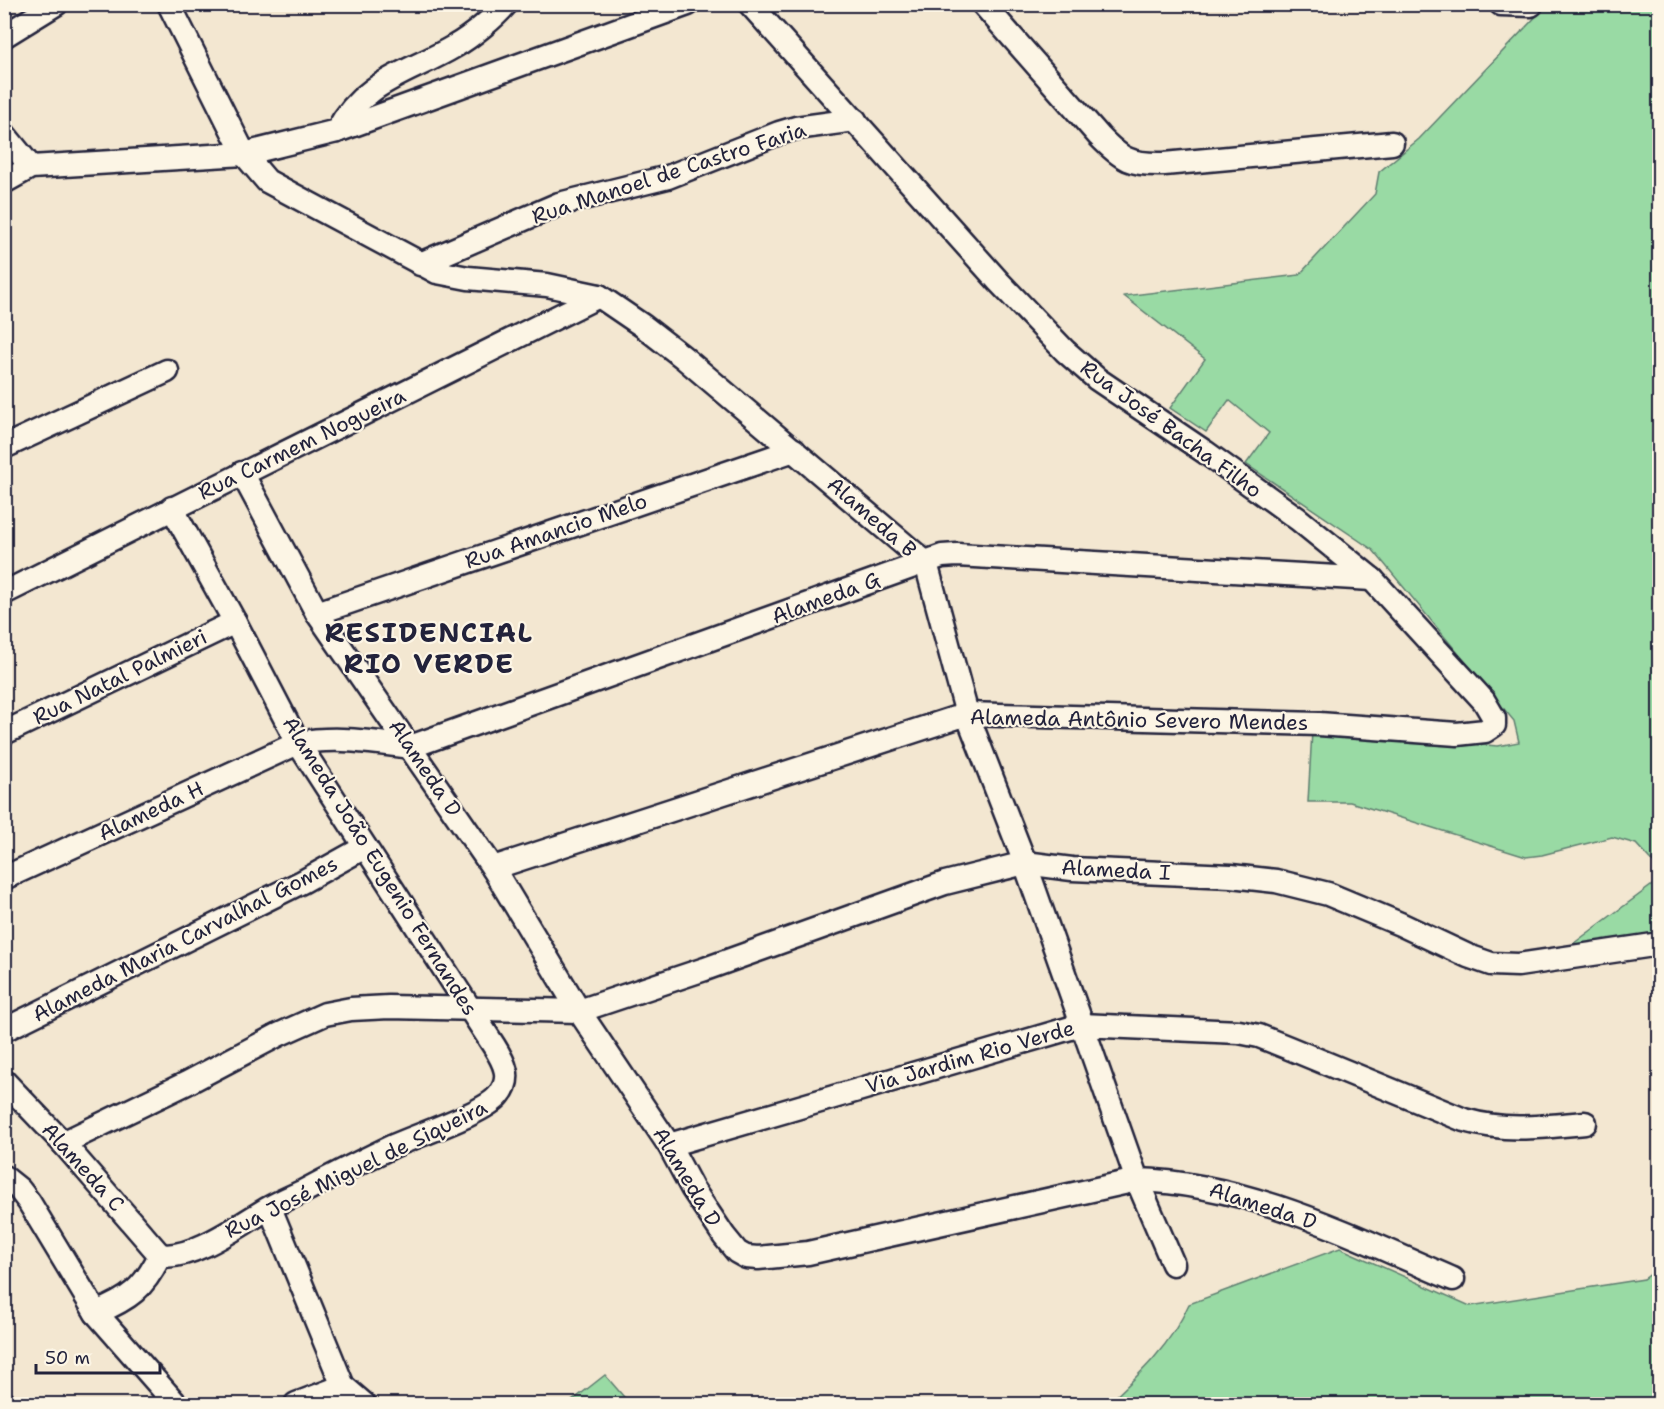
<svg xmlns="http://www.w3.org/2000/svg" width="1664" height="1409" font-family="'Shantell Sans',sans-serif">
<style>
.green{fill:#99daa4;stroke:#5e7e70;stroke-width:1.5}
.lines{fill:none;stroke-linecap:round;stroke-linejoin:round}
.minor-casing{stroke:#22223b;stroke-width:27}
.minor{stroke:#fcf5e5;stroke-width:22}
.labels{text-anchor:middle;stroke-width:4.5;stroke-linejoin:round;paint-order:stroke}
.street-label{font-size:21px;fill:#22223b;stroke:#fcf5e5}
.district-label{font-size:27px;font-weight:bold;letter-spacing:1.5px;fill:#22223b;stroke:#fcf5e5}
</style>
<rect width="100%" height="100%" fill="#f3e7d1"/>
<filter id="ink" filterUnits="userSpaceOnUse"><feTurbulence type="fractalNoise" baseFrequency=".0167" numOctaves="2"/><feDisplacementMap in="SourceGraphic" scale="12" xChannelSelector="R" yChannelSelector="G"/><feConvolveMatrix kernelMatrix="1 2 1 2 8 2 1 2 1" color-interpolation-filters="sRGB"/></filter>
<g filter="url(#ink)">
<!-- green -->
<g class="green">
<path d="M1547,5H1659V869L1636,844L1612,837L1542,855L1526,857L1350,802H1308L1312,731L1498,746L1519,742L1514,721L1373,550L1246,464L1269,433L1229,400L1206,432L1170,408L1205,359L1124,296L1299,275L1375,194L1379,172L1419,139Z"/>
<path d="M1659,880V939L1562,952Z"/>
<path d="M1340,1248L1470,1306L1644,1279L1659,1268V1404H1108C1140,1374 1171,1345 1189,1304Z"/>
<path d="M605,1375L630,1404H568Z"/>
</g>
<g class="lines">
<!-- minor casing -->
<g class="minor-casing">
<g id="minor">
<path d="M169,4L244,154L267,181L437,272L468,278L547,285L599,296L643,326L683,357L926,563L967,714L1025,863L1137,1180L1173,1264"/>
<path d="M983,4L1099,136C1122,160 1131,165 1164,164L1392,143"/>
<path d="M1501,4L1531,5"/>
<path d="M4,36L56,4"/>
<path d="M337,131C364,80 410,73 455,46C471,37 494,18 506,4"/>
<path d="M4,134L31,167"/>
<path d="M4,182L31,167L244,154L337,131L688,4"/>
<path d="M420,264L559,204L668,177L779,133L796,128L855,120"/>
<path d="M4,447L167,371"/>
<path d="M242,473L317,613L493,868L579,1011L669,1145L692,1188L724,1236L737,1252L746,1257L758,1258L808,1253L1137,1180C1248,1183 1352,1236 1453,1279"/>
<path d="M4,593L599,296"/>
<path d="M317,613L794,450"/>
<path d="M4,733L235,622"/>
<path d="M493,868L967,714L1319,724L1457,734L1485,731L1494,725V718L1484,701L1372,579L1298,519L1205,452L1097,379L1065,351L999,282L750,4"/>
<path d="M4,878L298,743C336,736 372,742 410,747L942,556L957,555L1372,579"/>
<path d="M4,1030L302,882L365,847"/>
<path d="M4,1081L63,1143L160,1255"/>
<path d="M63,1143L187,1083L278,1035L325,1014L351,1009L389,1007L579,1011L705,969L945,883L1025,863L1072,869L1231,876L1276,881L1328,894L1400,924L1468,956L1491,964L1518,965L1660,944"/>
<path d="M669,1145L1081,1025L1239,1032L1259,1036L1289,1048L1464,1120C1506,1132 1542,1127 1585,1123"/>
<path d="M4,1177L19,1189L29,1202L96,1313L176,1404"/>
<path d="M270,1208L343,1386L364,1404"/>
<path d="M160,1255C191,1261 241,1224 267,1209C279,1202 291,1197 304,1191C332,1176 360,1162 389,1148C414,1136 484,1114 499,1095C513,1078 504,1062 494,1046L298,743L235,622L172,508"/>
<path d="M96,1313C129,1299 144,1289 160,1255"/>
<path d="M4,1404H5"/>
<path d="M296,1404L343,1386"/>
</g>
</g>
<!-- minor -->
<use href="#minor" class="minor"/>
</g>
</g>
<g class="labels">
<!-- street labels -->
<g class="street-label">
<text transform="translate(669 173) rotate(-18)" y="7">Rua Manoel de Castro Faria</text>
<text transform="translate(1171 429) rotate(36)" y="7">Rua José Bacha Filho</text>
<text transform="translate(302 444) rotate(-26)" y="7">Rua Carmem Nogueira</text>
<text transform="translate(872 517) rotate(41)" y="7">Alameda B</text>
<text transform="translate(556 531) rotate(-19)" y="7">Rua Amancio Melo</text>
<text transform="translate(826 598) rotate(-20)" y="7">Alameda G</text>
<text transform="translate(120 677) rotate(-26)" y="7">Rua Natal Palmieri</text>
<text transform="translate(1139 720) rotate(1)" y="7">Alameda Antônio Severo Mendes</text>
<text transform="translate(425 768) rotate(56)" y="7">Alameda D</text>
<text transform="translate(151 811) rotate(-25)" y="7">Alameda H</text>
<text transform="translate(380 866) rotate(58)" y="7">Alameda João Eugenio Fernandes</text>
<text transform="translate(1116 870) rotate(3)" y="7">Alameda I</text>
<text transform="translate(185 939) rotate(-27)" y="7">Alameda Maria Carvalhal Gomes</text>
<text transform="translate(970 1057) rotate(-16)" y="7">Via Jardim Rio Verde</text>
<text transform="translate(83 1167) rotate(48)" y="7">Alameda C</text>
<text transform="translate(356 1169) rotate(-26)" y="7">Rua José Miguel de Siqueira</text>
<text transform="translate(687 1177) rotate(59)" y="7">Alameda D</text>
<text transform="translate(1263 1206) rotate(18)" y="7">Alameda D</text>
</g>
<!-- district labels -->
<g class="district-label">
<text x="429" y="642">RESIDENCIAL<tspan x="429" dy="31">RIO VERDE</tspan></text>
</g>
</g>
<!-- margin -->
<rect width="1664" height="1409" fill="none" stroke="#fcf5e5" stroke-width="24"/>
<rect x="12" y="12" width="1640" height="1385" fill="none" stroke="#22223b" stroke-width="2" filter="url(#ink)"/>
<!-- scale -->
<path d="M36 1364v9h124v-9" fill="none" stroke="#22223b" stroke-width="3"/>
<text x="45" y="1364" font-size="18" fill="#22223b" stroke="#fcf5e5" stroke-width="4.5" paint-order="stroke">50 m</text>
</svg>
